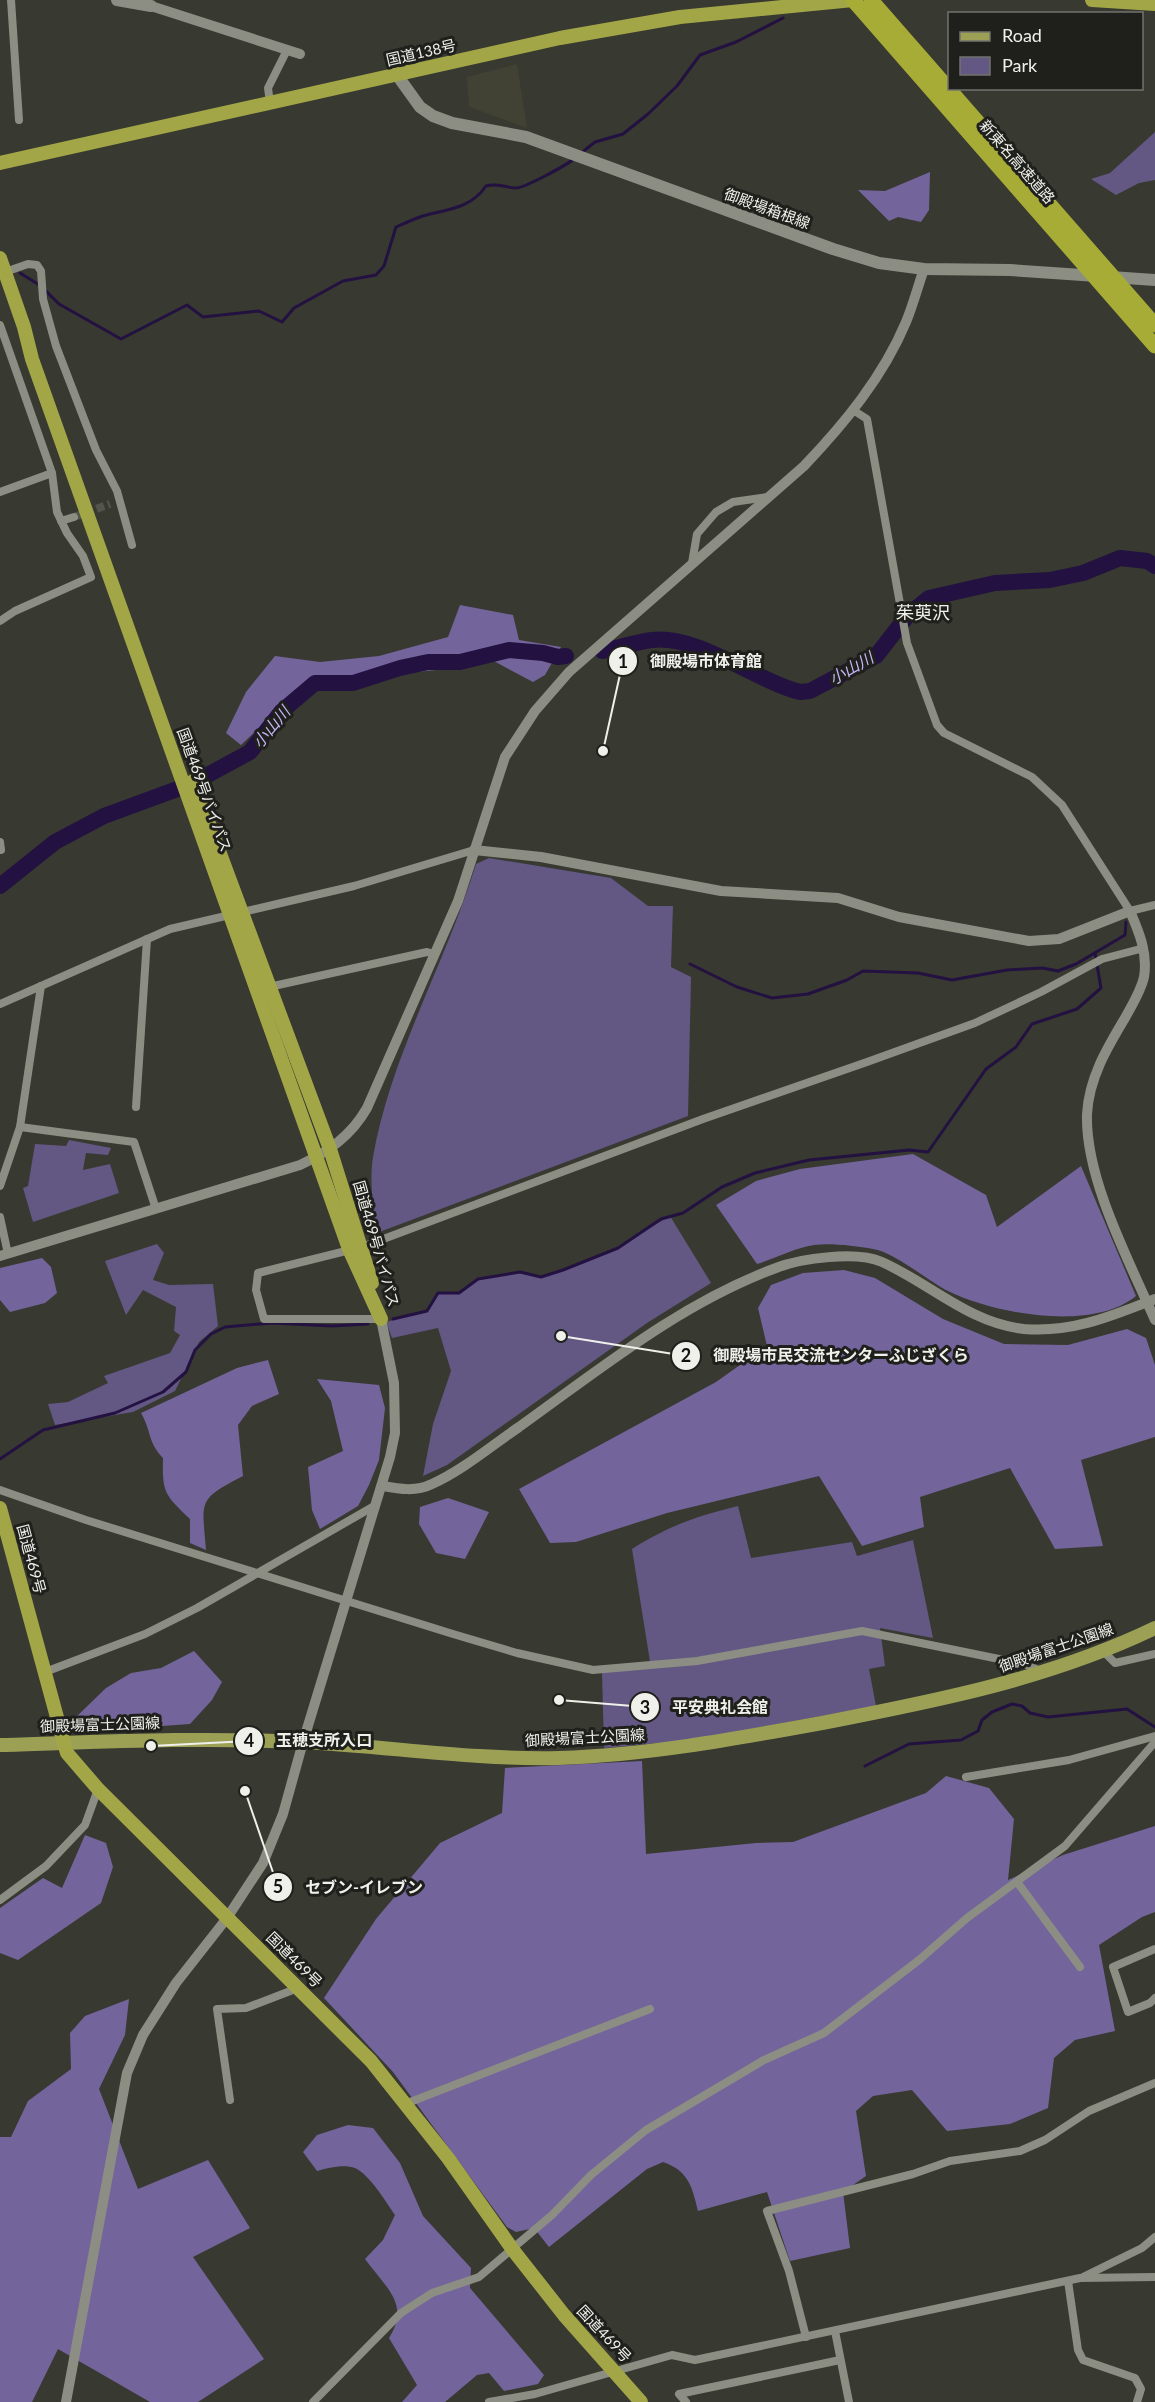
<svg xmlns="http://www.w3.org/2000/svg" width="1155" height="2402" font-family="Lato,'Noto Sans JP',sans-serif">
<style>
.built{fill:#414233}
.green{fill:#635784}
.forest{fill:#74649c}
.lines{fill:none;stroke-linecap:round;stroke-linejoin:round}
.stream{stroke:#231141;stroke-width:3}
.river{stroke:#231141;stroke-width:16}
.minor-tunnel{stroke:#53544c;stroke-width:8;stroke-dasharray:8 4;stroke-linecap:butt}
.minor{stroke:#8c8d83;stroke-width:8}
.tertiary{stroke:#8c8d83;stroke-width:10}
.secondary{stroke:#8c8d83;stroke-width:12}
.primary{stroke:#9ca055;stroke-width:14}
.trunk{stroke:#a2a646;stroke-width:14}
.motorway{stroke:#a7ac36;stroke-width:15}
.labels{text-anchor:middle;stroke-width:6;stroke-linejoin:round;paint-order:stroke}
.street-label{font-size:15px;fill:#eff0ea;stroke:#1f1f1c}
.water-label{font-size:16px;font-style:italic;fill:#c6b5f7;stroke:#1f1f1c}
.quarter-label{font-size:18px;fill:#eff0ea;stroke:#1f1f1c}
.leader{fill:none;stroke:#eff0ea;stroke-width:2}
.callout-dot{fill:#eff0ea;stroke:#1f1f1c;stroke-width:2}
.mark-label{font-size:18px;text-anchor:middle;font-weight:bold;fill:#111}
.callout-label{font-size:16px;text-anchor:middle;font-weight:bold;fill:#eff0ea;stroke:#1f1f1c;stroke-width:6;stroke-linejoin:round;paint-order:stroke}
</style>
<rect width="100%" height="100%" fill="#383930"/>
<!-- built -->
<path class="built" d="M517,64L527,128L469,107L467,77Z"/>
<!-- green -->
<g class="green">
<path d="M1155,132V180L1139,183L1116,195L1091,179L1110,173Z"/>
<path d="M489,858L611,878L648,906H673L671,967L691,977L688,1116L374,1234C374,1210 369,1181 373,1157C391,1054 446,963 476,864Z"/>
<path d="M69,1140L111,1148L108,1155L86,1153L83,1170L110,1164L119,1193L33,1222L23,1188L28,1186L35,1144L66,1146Z"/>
<path d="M670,1216L711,1283L647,1323L447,1465L423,1476L433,1424L451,1371L438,1328L392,1338L386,1322L427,1311L438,1293H459L478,1279L520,1272L541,1277L563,1270L605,1254Z"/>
<path d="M157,1244L164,1253L153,1280L169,1285L213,1284L218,1326L199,1342L175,1391L133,1412L55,1425L48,1404L68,1402L108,1383L104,1376L170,1353L180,1335L174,1331L176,1307L143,1290L126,1315L105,1261Z"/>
<path d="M738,1506L751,1558L852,1542L857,1556L913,1540L933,1638L880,1628L885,1666L869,1669L876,1706L691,1740L604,1748L602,1672L651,1668L632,1549C668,1526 697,1516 738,1506Z"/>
</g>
<!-- forest -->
<g class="forest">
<path d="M930,172L929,210L921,222L898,217L889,221L858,190L885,191Z"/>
<path d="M460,605L513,615L519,640L561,647L545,675L533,682L490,659L446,669L306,683L241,745L226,733L246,692L275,656L320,662L379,656L448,637Z"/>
<path d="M913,1154L986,1195L997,1227L1081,1166L1136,1296C1092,1332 995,1314 948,1291C928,1281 894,1252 873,1249C856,1246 831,1243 814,1245C795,1248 776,1258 757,1264L716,1205L756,1181L800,1169Z"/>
<path d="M42,1258L51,1267L57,1293L45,1303L10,1312L0,1300V1268Z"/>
<path d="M844,1270L875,1278L943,1319L1004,1344L1068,1345L1127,1329L1146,1338L1155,1365V1437L1081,1460L1103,1546L1055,1549L1010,1468L920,1497L924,1527L862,1546L819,1476L667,1513L576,1542L550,1543L519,1489L716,1382L767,1346L758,1308L771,1285L803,1273Z"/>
<path d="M268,1360L279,1394L252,1406L238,1425L243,1476C197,1500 202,1500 206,1550L190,1543V1519C165,1495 162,1493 163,1458C147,1441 152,1432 141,1413L237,1368Z"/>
<path d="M317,1379L379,1385L385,1408L379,1460L369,1485L358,1506L320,1529L312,1510L308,1467L343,1451L331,1401Z"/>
<path d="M448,1498L489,1512L465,1559L436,1553L419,1524L420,1507Z"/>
<path d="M194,1651L222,1682L212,1700L190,1724L79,1732L75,1718L106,1688L131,1673L161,1668Z"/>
<path d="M642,1761L646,1854L756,1843L793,1842L926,1793L946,1776L989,1788L1014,1819L1008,1880L1063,1855L1155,1826V1912L1142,1917L1099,1945L1115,2031L1075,2040L1054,2058L1048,2108L1010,2124L947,2131L912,2090L873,2096L856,2111L866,2176L843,2192L850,2248L790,2261L767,2192L698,2211C692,2187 689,2171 663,2162L647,2169L549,2247L534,2228L516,2232L507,2227L393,2072L324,1998L376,1919L440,1843L502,1813L505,1768Z"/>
<path d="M85,1835L106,1843L113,1867L101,1903L18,1960L0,1953V1908L43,1878L62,1888Z"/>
<path d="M129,1999L125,2035L99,2089L138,2189L208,2160L250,2228L193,2257L264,2359L198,2402H150L58,2349L32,2402H0V2137H11L28,2101L71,2069L70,2033L85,2016Z"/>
<path d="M348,2125L373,2128L400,2163L423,2216L471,2268L470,2288L544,2375L538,2384L504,2391L489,2373L477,2375L445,2402H402L417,2385L389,2338C411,2304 385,2287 365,2259L383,2240L395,2215C386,2202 370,2175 355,2168C344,2164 328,2168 317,2171L303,2152L317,2135Z"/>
</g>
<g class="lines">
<!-- stream -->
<g class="stream">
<path d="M580,154L595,142L623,134L648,114L677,86L700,55L736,42L783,18"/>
<path d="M20,273L41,286"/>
<path d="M46,291L59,304L121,339L187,305L203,317L259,311L282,322L294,308L343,281L376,275L384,266L396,227C405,223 414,219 423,216C448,209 470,209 486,186C498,183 503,187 515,188C523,189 567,165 575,158"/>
<path d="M690,964L737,987L772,998L808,994L847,980L863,971L918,973L952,980L1007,970L1042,968L1058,971L1076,964L1125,935L1126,922"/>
<path d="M393,1319L427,1311L438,1293H459L478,1279L520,1272L541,1277L563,1270L618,1248L661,1219L683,1213L722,1187L755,1173L809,1160L909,1150L928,1152L986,1069L1016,1047L1032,1024L1077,1009L1101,988L1095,953"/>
<path d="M0,1459L43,1430L115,1413L163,1392L186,1372L195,1350L211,1334L225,1327L272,1323L332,1326L368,1324"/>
<path d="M865,1766L909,1744L961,1740L978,1731L982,1720L992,1712L1012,1704L1022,1706L1030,1713L1048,1717L1127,1709L1155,1727"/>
</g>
<!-- river -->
<g class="river">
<path d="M602,651C619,648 635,642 652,640C697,634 756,681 800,692L810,691L876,656L908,615L929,598L995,583L1050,580L1083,573L1120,558L1147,561L1155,566"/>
<path d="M0,886L55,842L104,816L191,784L250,752L282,711L315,683H353L400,668L428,662H460L509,650L543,653L558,657L566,656"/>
</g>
<!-- minor-tunnel -->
<path class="minor-tunnel" d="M74,517L110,504"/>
<!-- minor -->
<g class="minor">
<path d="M11,0L19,120"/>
<path d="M270,103L268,88L287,50"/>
<path d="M5,272L28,264L37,265L41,271L43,299L56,346L96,450L117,491L132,545"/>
<path d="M0,325L52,473L57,512L67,533L83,556L91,577L15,611L0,621"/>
<path d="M853,410L867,419L907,643L937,725L944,733L1032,777L1062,805L1130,911L1155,905"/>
<path d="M0,492L52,473"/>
<path d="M61,521L74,517"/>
<path d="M692,563L697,534L716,512L733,502L768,497"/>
<path d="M0,842L1,850"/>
<path d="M269,987L427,952L434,954"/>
<path d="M0,1004L170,929L354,886L474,850"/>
<path d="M136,1107L147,939"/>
<path d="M20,1127L134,1142L156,1209"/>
<path d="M0,1186L20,1127L41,986"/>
<path d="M0,1217L8,1254"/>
<path d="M381,1319H264L256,1290L258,1273L362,1247L703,1119L867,1062L975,1023L1041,992L1102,959L1144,948"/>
<path d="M0,1490L86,1520L453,1634L517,1653L593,1670L697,1661L862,1631L1028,1665L1036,1669L1038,1675"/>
<path d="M1103,1651L1115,1663L1155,1654"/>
<path d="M45,1672L145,1634L197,1608L376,1505"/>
<path d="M966,1777L1069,1760L1155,1736"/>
<path d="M1017,1882L1080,1967"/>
<path d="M0,1900L46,1866L85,1825L98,1789"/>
<path d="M1155,1949L1113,1967L1128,2012L1150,2003L1155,1998"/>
<path d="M230,2100L217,2009L246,2008L298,1988"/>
<path d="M405,2104L650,2009"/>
<path d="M1083,2277L1142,2248L1155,2237"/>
<path d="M1068,2281L1078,2350L1083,2360L1135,2378L1141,2389L1137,2402"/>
<path d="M835,2331L849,2402"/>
<path d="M806,2337L789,2271L767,2211L913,2174L950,2161L1020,2151L1045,2140L1089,2111L1155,2083"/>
<path d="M313,2402L401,2313L432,2293L479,2277L552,2215L591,2175L646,2130L764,2060L824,2033L919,1960L967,1918L1065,1846L1155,1742"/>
<path d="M489,2402L535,2394L672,2355L695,2360L1080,2278L1155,2277"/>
<path d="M686,2402L679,2394L840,2360"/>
</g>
<!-- tertiary -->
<g class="tertiary">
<path d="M151,6L300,54"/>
<path d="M474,850L541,857L721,891L838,898L899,917L1029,941L1059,939L1130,911C1139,932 1148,953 1144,977C1141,991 1132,1005 1125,1018C1107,1048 1089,1078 1087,1114C1085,1178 1129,1261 1155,1320"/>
<path d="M0,1256L300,1165C328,1152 351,1136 367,1108L458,901L505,757L535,711L569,672L804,466C844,424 883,377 906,322C913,305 918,286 924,269"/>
<path d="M383,1486C399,1489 416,1492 432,1484C463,1470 491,1446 519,1427C600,1369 681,1303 776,1268C801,1258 857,1251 882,1262C931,1284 969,1323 1024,1329C1072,1333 1112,1316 1155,1299"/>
<path d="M66,2402L127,2073L143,2035L176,1983L227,1918L263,1863L283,1814L303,1742L390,1457L395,1433L394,1383L381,1319"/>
</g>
<!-- secondary -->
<g class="secondary">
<path d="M117,0L151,6"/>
<path d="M397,75L420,107L433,116L452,123L526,137L833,249L879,263L924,269L1010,270L1155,280"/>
</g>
<!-- primary -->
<path class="primary" d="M0,1745C100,1742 200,1737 300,1742C387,1746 472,1760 559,1758C648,1755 734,1739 822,1723C936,1701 1049,1679 1155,1628"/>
<!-- trunk -->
<g class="trunk">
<path d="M1092,0L1155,4"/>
<path d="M0,163L560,38L680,17L853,0"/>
<path d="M0,258L24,327L32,359L349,1249L381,1319"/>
<path d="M193,781L330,1149L372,1283"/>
<path d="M0,1508L64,1743L67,1753L98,1789L371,2061L448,2158L513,2250L564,2315L641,2402"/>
</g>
<!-- motorway -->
<g class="motorway">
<path d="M853,0L1155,346"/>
<path d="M871,0L1155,325"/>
</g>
</g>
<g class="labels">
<!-- street labels -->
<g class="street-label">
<text transform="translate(421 53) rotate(-13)" y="5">国道138号</text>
<text transform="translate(1017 162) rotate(49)" y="5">新東名高速道路</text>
<text transform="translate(767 209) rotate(20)" y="5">御殿場箱根線</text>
<text transform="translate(204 790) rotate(70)" y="5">国道469号バイパス</text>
<text transform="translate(376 1244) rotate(74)" y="5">国道469号バイパス</text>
<text transform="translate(31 1559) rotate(75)" y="5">国道469号</text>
<text transform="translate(1056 1648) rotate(-19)" y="5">御殿場富士公園線</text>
<text transform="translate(100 1725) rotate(-2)" y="5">御殿場富士公園線</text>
<text transform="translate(585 1738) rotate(-3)" y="5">御殿場富士公園線</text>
<text transform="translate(294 1960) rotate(45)" y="5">国道469号</text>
<text transform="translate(604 2334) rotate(47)" y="5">国道469号</text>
</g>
<!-- water labels -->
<g class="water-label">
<text transform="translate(851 668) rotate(-30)" y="6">小山川</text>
<text transform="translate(271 727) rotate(-50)" y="6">小山川</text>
</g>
<!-- quarter labels -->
<g class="quarter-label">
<text x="923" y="619">茱萸沢</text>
</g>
</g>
<!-- callouts -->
<path class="leader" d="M603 751L623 661M561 1336L686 1356M559 1700L645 1707M151 1746L249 1741M245 1791L278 1887"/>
<g class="callout-dot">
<circle cx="603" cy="751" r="6"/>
<circle cx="561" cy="1336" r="6"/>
<circle cx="559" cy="1700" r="6"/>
<circle cx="151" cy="1746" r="6"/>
<circle cx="245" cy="1791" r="6"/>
<circle cx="623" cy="661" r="15"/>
<circle cx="686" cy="1356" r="15"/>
<circle cx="645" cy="1707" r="15"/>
<circle cx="249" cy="1741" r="15"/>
<circle cx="278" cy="1887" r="15"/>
</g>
<g class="mark-label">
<text x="623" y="668">1</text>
<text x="686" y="1362">2</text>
<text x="645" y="1714">3</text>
<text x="249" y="1747">4</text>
<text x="278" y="1893">5</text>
</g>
<g class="callout-label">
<text x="706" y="667">御殿場市体育館</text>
<text x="841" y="1361">御殿場市民交流センターふじざくら</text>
<text x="720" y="1713">平安典礼会館</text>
<text x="324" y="1746">玉穂支所入口</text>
<text x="364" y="1893">セブン-イレブン</text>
</g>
<!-- legend -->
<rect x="948" y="12" width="195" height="78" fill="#1f1f1c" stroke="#72736e" stroke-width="1.5"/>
<rect x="960" y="32" width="30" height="9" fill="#9ca055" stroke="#72736e" stroke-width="1.5"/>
<text x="1002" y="42" font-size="18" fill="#eff0ea">Road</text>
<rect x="960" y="57" width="30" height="18" fill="#635784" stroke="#72736e" stroke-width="1.5"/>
<text x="1002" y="72" font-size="18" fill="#eff0ea">Park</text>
</svg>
